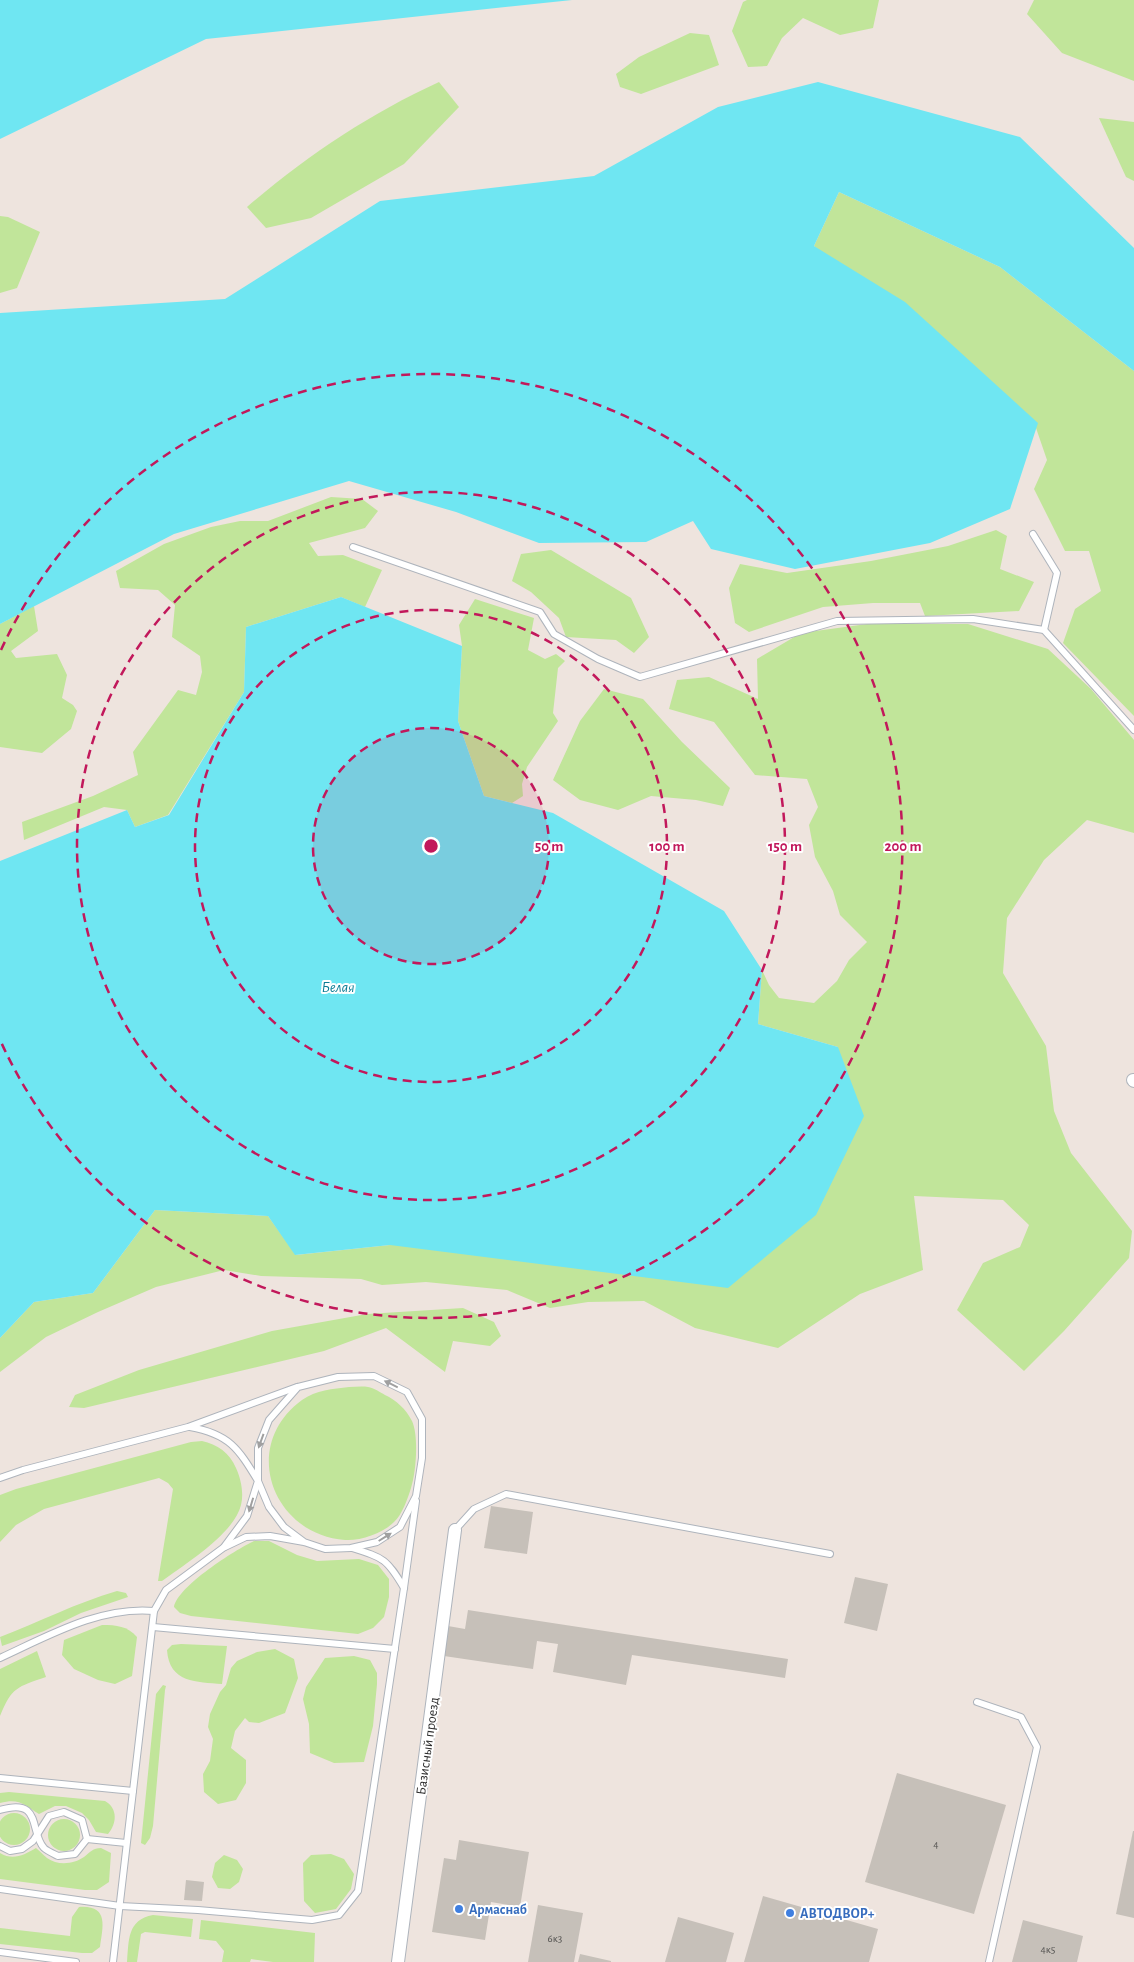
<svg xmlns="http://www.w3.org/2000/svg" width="1134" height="1962" font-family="'Alegreya Sans',sans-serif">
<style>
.green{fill:#c1e59a}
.water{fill:#6fe6f2}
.building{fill:#c6c0b9}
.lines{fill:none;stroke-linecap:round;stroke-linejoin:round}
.service-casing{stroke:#aeb4bc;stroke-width:8}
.minor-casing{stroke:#aeb4bc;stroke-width:14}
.service{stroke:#fff;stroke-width:6}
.minor{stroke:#fff;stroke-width:12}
.oneway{fill:#a0a0a0}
.ring{fill:none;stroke:#c2185b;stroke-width:2.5;stroke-dasharray:9 6}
.shop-dot{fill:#3f7fe0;stroke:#fff;stroke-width:2}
.labels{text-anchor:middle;stroke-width:4;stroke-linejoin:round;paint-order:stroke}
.number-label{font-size:11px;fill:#52514f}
.street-label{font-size:14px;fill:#2c2c2c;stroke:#fff}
.shop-label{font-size:14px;font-weight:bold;fill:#366cbe;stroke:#fff;text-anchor:start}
.water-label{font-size:15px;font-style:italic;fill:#0b7c94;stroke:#fff}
.centre{fill:#c2185b;stroke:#fff;stroke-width:2.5}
.ring-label{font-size:15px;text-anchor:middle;font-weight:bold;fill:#c2185b;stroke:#fff;stroke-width:4;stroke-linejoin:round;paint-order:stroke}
</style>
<rect width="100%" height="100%" fill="#eee4de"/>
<!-- green -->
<g class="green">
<path d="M747,0H879L873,28L840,35L803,18L782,38L767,66L748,67L732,31L743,2Z"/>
<path d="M1034,0H1134V81L1062,53L1027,14Z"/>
<path d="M690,33L709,35L719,65L641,94L620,87L616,74L639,57Z"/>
<path d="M439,82L459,107L404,164L311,218L266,228L247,207C305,157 369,114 439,82Z"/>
<path d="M1099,118L1134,122V181L1126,177Z"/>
<path d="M839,192L1000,267L1134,371V716L1063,643L1075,609L1101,591L1089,551H1065L1034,489L1047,460L1036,428L814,246Z"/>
<path d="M0,216L8,217L40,232L17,288L0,293Z"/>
<path d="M331,497L362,499L378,511L365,528L309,543L318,556L343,555L382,570L365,607L341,597L246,627L244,692L168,815L135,827L127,810L104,807L24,840L22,822L93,796L138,775L133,752L178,690L196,695L202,672L200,656L172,637L175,605L158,590L120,588L116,571L164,544L211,527L240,521H268Z"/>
<path d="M996,530L1007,536L1000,569L1034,582L1019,611L925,616L920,603H873L823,607L749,632L735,623L729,588L740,564L787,573L871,561L948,546Z"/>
<path d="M551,550L631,598L649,637L634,653L616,640L566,637L559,618L531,592L512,581L521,554Z"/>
<path d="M475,599L534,618L528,650L545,659L556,654L565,661L558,668L553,713L558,721L527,767L522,784L523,796L512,803L484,796L458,721L462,646L459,625Z"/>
<path d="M34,606L38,631L11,651L16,658L57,654L67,675L62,698L73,705L77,711L71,729L42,753L0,747V624Z"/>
<path d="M867,624H968L1048,649L1091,689L1134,740V833L1087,820L1044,860L1007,918L1003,973L1046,1046L1054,1111L1071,1153L1132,1231L1129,1258L1064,1331L1024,1371L957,1310L983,1263L1020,1247L1029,1225L1003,1200L914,1196L923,1270L860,1294L778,1348L695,1328L644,1301L588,1302L550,1308L507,1290L426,1282L382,1285L361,1279L261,1276L224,1270L156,1287L98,1312L46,1337L0,1372V1338L34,1302L93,1293L155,1210L268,1216L296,1255L390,1245L838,1047L758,1024L762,970L769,985L779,998L814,1003L837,981L849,960L867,942L840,915L833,891L815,857L809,825L818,807L807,779L755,775L714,722L669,709L677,680L709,677L758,699L757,659L801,633Z"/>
<path d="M604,689L643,699L682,742L730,788L723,806L696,800L651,796L618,810L580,800L553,780L580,721Z"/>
<path d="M463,1308L494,1322L501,1336L490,1346L453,1341L445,1372L386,1328L324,1351L84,1408L69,1407L75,1395L139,1370L272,1331L367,1314Z"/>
<path d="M349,1387C355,1387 362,1386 368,1387C374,1388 380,1392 385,1395C396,1400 406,1409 412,1421C419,1436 416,1473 411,1488C408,1498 402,1515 394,1522C383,1533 361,1541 345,1540C271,1534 240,1445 302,1400C316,1390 333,1389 349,1387Z"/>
<path d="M202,1441C217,1444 230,1453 236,1468C241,1479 244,1493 241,1505C234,1534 185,1564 162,1581H158L173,1489L168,1483L159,1478L44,1509L16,1525L0,1542V1495L16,1489L191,1442Z"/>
<path d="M254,1541H269L297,1555L317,1561L359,1559L378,1565L389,1579V1597L384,1617L373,1628L358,1634L191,1616L180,1613L174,1607C178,1586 235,1550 254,1541Z"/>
<path d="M117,1591L126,1593L128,1597L81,1613L44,1631L2,1646L0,1637C39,1622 76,1603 117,1591Z"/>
<path d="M102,1625C117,1625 127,1626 137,1637L132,1676L115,1684L98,1680L74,1669L62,1655L64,1640Z"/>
<path d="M181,1644L227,1646L222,1684C197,1682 169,1683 167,1650L172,1645Z"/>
<path d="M275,1649L294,1659L298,1678L285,1713L259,1723L249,1722L245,1718L235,1731L231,1748L246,1760V1783L236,1800L218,1804L204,1792L203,1774L210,1761L213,1739L208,1727L210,1714L220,1692L226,1685L231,1668L237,1661L257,1652Z"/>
<path d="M37,1651L46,1677C17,1687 12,1687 0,1716V1669Z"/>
<path d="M354,1656L370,1660L377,1673V1684L373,1726L364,1762L334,1763L310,1753L309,1724L303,1699L306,1687L325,1658Z"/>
<path d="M163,1685L166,1686L165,1690L153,1826L150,1838L145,1845L141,1843L156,1694Z"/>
<path d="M9,1792L105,1801C118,1808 117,1824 108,1834L96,1832L89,1820L82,1813L66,1806H55L39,1814C24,1805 20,1798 0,1803V1793Z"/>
<circle cx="14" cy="1829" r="16"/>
<circle cx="64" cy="1835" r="16"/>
<path d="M36,1848C40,1851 43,1855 47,1858C58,1866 74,1864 84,1857C90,1852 93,1848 101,1848L111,1853L109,1882L97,1890H85L0,1879V1853C13,1861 24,1855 36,1848Z"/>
<path d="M331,1854L344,1859L354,1874L351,1889L336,1909L315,1913L304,1901L303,1863L311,1855Z"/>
<path d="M224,1855L237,1860L243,1869L239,1882L230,1889L218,1888L212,1877L215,1863Z"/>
<path d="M79,1907C109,1905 103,1926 100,1947L92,1953H82L0,1944V1928L70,1936L72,1917Z"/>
<path d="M153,1915L193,1919L191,1937L145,1932L141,1934L137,1962H127C129,1940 127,1920 153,1915Z"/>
<path d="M201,1920L315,1933L314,1962H273L251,1959L250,1962H222L224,1951L216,1941L199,1939Z"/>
</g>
<!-- water -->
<g class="water">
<path d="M0,0H572L206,39L0,139Z"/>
<path d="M818,82L1020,137L1134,248V371L1000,267L839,192L814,246L905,302L1038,423L1010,509L930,543L795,569L711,549L693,521L646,542L539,543L456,512L349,481L174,534L0,624V313L225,299L380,201L594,176L718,107Z"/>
<path d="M341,597L462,646L458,721L484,796L553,813L724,911L762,970L758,1024L838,1047L864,1116L816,1215L728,1288L390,1245L295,1255L268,1216L155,1210L93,1293L34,1302L0,1338V861L127,810L135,827L169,815L244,692L246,627Z"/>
</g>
<!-- building -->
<g class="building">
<path d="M491,1506L533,1512L527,1554L484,1548Z"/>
<path d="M855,1577L888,1584L877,1631L844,1623Z"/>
<path d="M468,1610L788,1659L785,1678L632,1655L626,1685L553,1672L558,1644L537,1641L533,1669L444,1656L448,1626L465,1629Z"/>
<path d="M897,1773L1006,1805L974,1914L865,1882Z"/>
<path d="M1133,1831H1134V1918L1116,1914Z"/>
<path d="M459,1840L529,1852L520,1907L491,1902L485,1940L432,1932L444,1858L456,1860Z"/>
<path d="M186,1880L204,1882L202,1901L184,1900Z"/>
<path d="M763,1896L878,1929L869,1962H744Z"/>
<path d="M538,1905L583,1913L574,1962H528Z"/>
<path d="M678,1917L734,1933L726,1962H665Z"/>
<path d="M1023,1920L1083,1936L1077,1962H1012Z"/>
<path d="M580,1954L611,1961V1962H578Z"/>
</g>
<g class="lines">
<!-- service casing -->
<g class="service-casing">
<g id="service">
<path d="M1033,534L1057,573L1044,630"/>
<path d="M353,547L540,612L554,634L598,659L640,677L837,621L973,619L1044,630L1134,730"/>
<path d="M190,1427C229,1434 238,1448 258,1481L247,1516L224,1547"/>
<path d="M0,1478L23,1470L188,1427L297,1387"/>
<path d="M455,1530L474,1509L506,1494L830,1554"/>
<path d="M352,1548C384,1558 387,1559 404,1588"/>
<path d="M153,1627L395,1649"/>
<path d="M0,1658C48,1636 100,1606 154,1611"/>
<path d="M977,1702L1021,1717L1037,1747L989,1962"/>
<path d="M0,1778L133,1791"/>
<path d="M0,1810C43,1797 29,1832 44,1848C47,1851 54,1854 58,1856L75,1854L87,1839"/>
<path d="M87,1839L126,1843"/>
<path d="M0,1846L10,1851L22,1849L33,1841L49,1816L64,1812L82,1820L87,1839"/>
<path d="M0,1889L120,1906L198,1910L312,1920L339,1915L358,1891L404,1588L416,1501"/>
<path d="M0,1952L76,1962"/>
<path d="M113,1962L154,1611L166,1590L223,1548L246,1537L270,1536L304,1542L325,1549L351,1548L377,1542L400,1527L416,1496L422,1458V1419L407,1392L374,1376L338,1377L298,1387L269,1420L258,1448V1481L269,1507L284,1527L304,1542"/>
</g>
</g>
<!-- minor casing -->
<g class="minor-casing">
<g id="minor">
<path d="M1133,1080L1134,1081"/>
<path d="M398,1962L455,1530"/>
</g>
</g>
<!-- service -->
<use href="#service" class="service"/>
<!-- minor -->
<use href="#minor" class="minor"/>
</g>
<!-- one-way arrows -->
<defs><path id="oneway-solid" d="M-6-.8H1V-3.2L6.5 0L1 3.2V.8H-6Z" transform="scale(1.25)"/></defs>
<g class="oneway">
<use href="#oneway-solid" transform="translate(391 1384) rotate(-154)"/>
<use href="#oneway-solid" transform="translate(261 1441) rotate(110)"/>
<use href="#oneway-solid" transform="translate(251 1505) rotate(107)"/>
<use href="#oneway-solid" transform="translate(385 1537) rotate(-32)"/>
</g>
<!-- distance rings -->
<circle cx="431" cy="846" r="118" fill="#c2185b" fill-opacity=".12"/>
<g class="ring">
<circle cx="431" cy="846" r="118"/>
<circle cx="431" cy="846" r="236"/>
<circle cx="431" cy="846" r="354"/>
<path d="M1 650A472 472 0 1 1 1 1042"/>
</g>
<!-- markers -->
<g class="shop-dot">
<circle cx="459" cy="1909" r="5"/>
<circle cx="790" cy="1913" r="5"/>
</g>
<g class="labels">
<!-- number labels -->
<g class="number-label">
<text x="936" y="1848">4</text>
<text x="555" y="1942">6к3</text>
<text x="1048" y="1953">4к5</text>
</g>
<!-- street labels -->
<g class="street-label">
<text transform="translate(427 1746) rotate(-82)" y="5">Базисный проезд</text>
</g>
<!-- shop labels -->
<g class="shop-label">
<text x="469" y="1914">Армаснаб</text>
<text x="800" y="1918">АВТОДВОР+</text>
</g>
<!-- water labels -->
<g class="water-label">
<text x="338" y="992">Белая</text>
</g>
</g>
<circle cx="431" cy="846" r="8" class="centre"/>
<g class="ring-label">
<text x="549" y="851">50 m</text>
<text x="667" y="851">100 m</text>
<text x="785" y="851">150 m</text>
<text x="903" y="851">200 m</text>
</g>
</svg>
